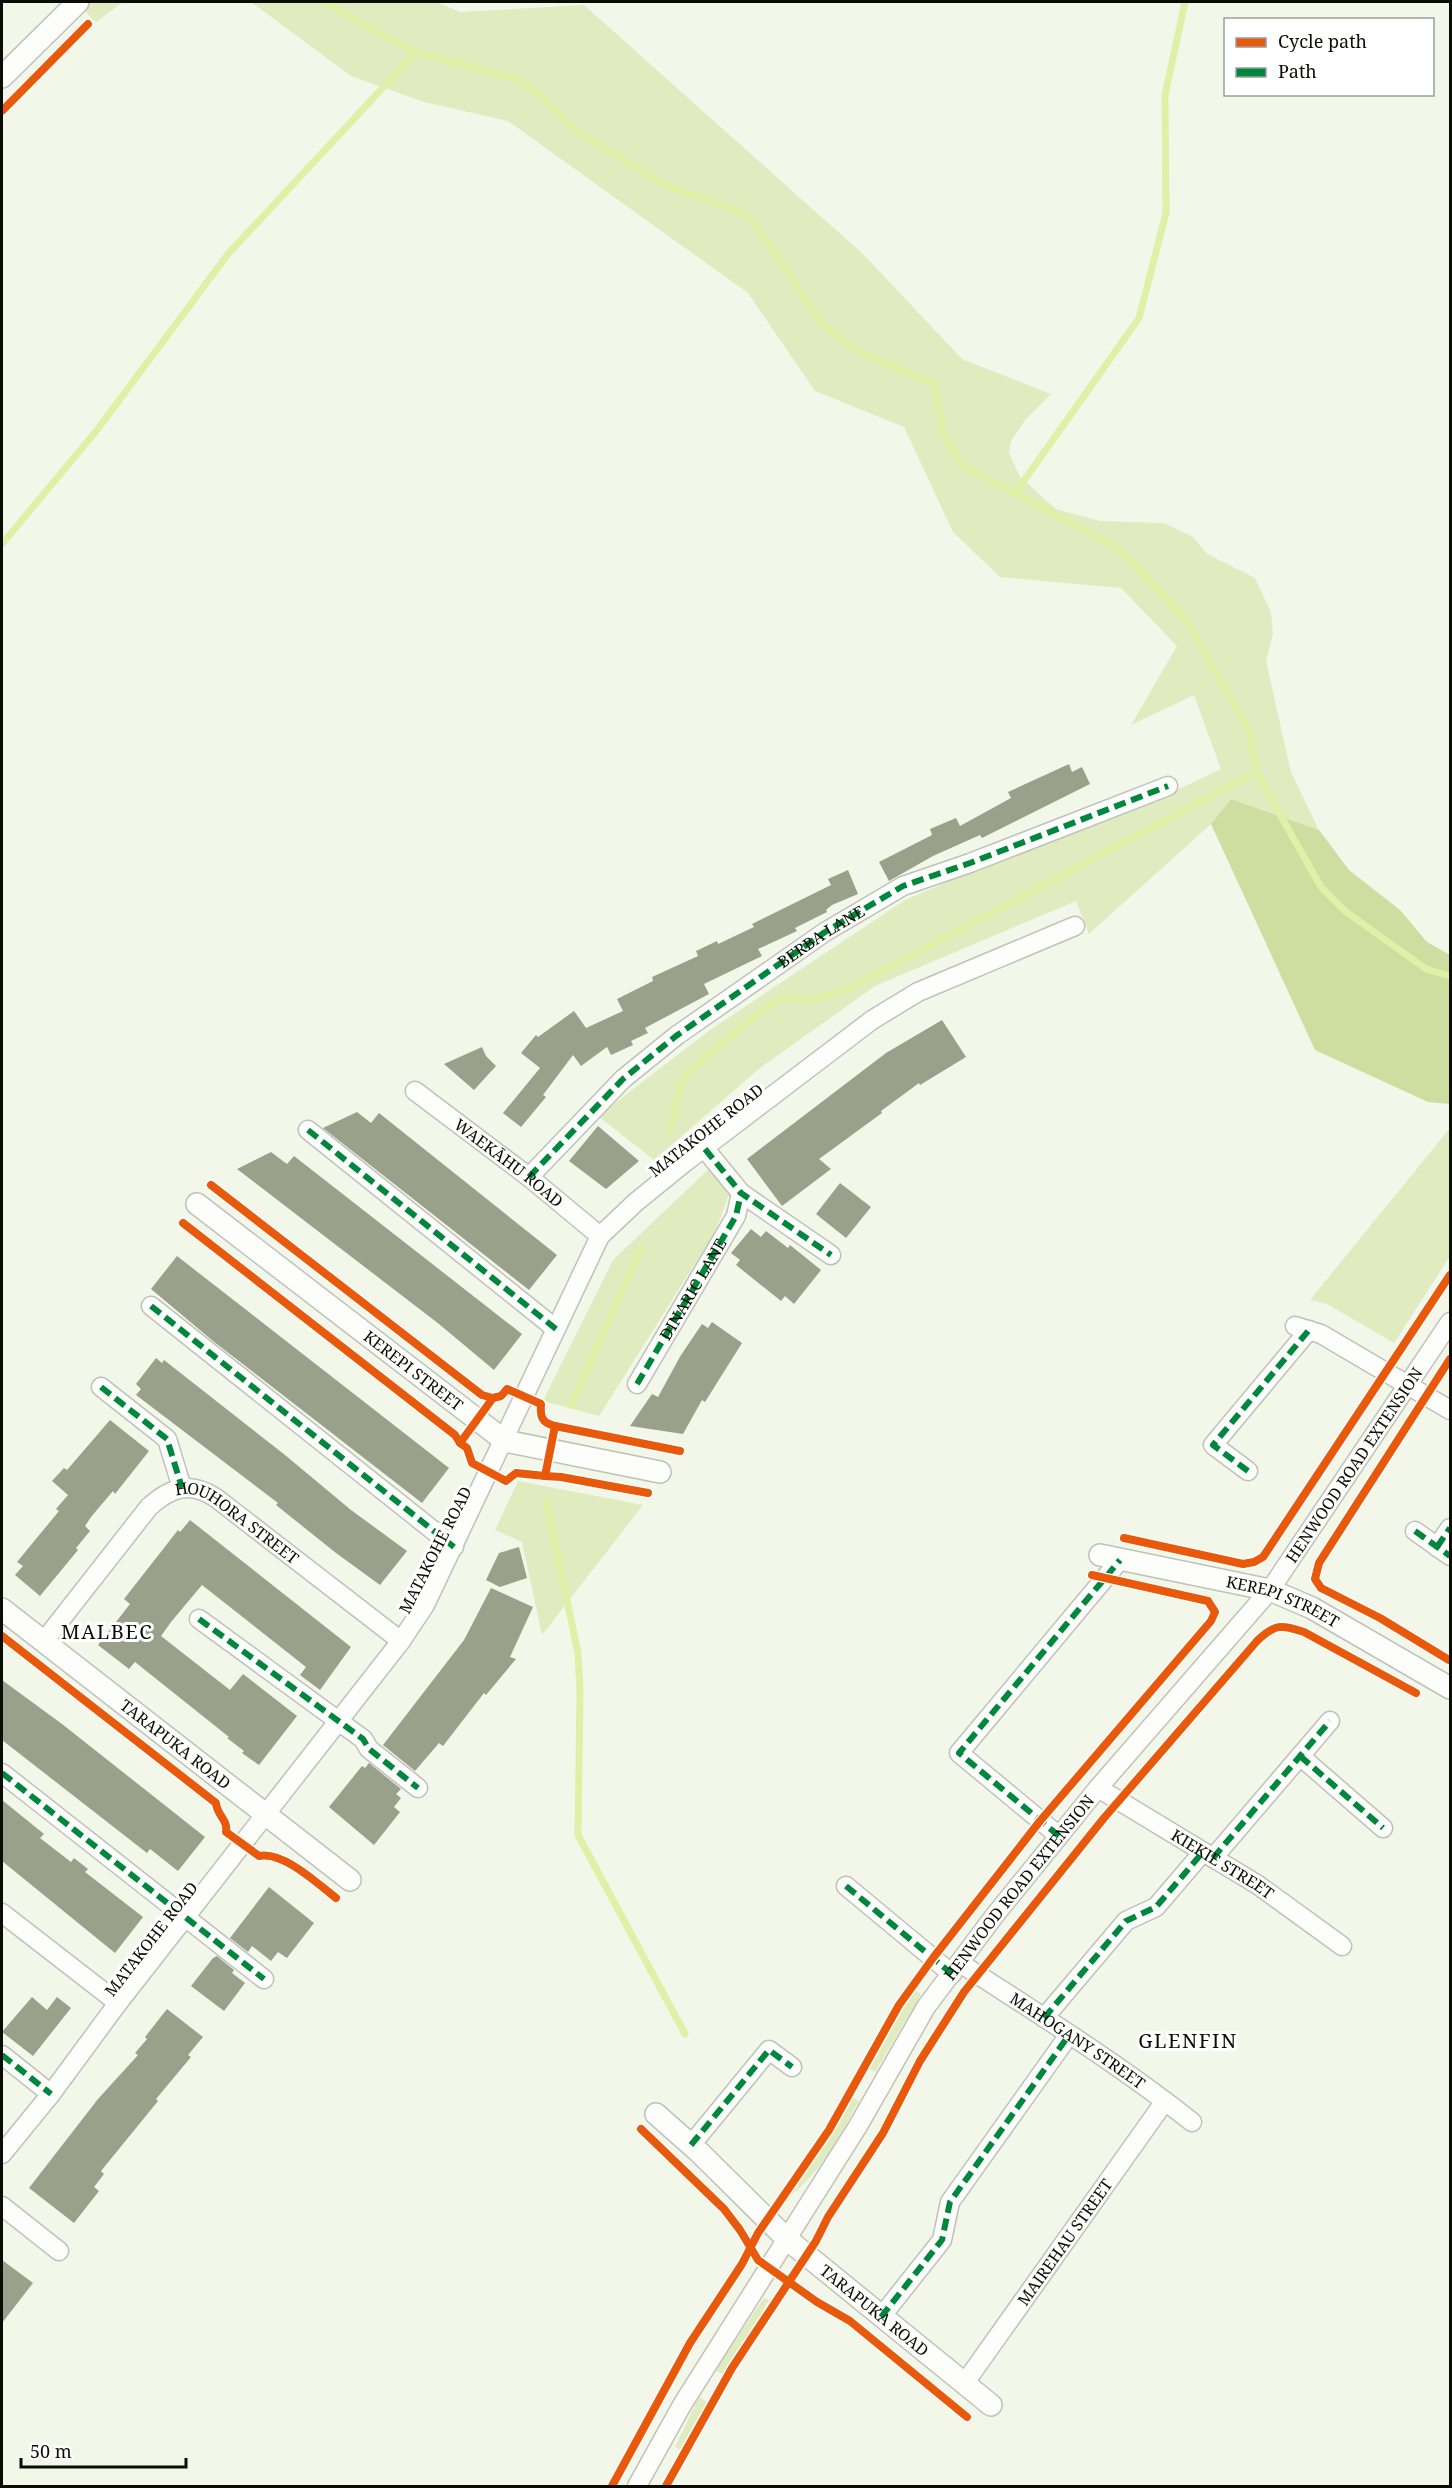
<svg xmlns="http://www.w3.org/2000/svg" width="1452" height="2488" font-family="'Noto Serif',serif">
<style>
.green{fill:#e0ebc0}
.forest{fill:#cedda0}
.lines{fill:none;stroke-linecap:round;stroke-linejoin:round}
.stream{stroke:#def1a6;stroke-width:7}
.building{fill:#9ba08b}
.minor-casing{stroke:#bfc2b8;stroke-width:21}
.tertiary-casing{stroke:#bfc2b8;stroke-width:24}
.minor{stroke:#fdfefc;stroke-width:18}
.tertiary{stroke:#fdfefc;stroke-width:21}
.quiet{stroke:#00873e;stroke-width:6;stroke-dasharray:12 6;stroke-linecap:butt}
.cycleway-casing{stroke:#fff;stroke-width:11}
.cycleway{stroke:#e8590c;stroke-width:8}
.labels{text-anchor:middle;stroke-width:6;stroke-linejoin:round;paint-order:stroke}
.street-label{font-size:16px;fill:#0b0d05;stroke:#fff}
.quarter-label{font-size:20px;letter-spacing:1.5px;fill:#0b0d05;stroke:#fff}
</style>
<rect width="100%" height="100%" fill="#f3f7e9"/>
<!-- green -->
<g class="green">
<path d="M76,2H123L96,22Z"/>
<path d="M251,2H436L460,12L584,5L864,255L962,359L1051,394L1025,420L1011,441L1009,453L1020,477L1056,509L1100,521L1164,523L1193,537L1207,554L1255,578L1271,612L1273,634L1266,661L1291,772L1319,830L1231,799L1211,824L1089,934L1076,901L875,986L760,1068L654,1160L598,1116L710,1030L905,900L1110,812L1171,793L1221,769L1194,695L1131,725L1177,646L1121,588L1000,577L953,532L904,427L815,391L748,293L508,121L424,102L351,76Z"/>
<path d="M1450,1128V1256L1394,1343L1327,1304L1310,1300Z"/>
<path d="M711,1167L729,1195L715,1232L599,1416L543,1401L613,1260Z"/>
<path d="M518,1481L643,1505L542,1635L522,1542L495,1530Z"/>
<path d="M914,1988L921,1995L875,2072L866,2067Z"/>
<path d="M849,2096L859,2101C841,2134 822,2171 792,2194L790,2193L822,2146Z"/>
<path d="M764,2298L769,2300L725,2376L715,2370Z"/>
<path d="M699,2397L709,2403L682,2451L675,2447Z"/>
</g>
<!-- forest -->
<path class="forest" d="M1231,799L1319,830L1349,870L1400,910L1427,942L1450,955V1104L1428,1102L1315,1050L1211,824Z"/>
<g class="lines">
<!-- stream -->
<g class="stream">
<path d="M322,2L416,52L517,79L533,89L576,131L665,185L737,210L753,221L822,324L857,351L934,384L944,435L961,464L1115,547L1134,564L1186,620L1248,728L1256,772L1321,887L1345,911L1426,969L1450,976"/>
<path d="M1016,492L1139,318L1166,213L1165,95L1185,2"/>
<path d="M2,544L97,430L228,254L416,52"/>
<path d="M670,1132L680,1086L690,1070L768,1006L782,998L812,1000L852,987L1256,772"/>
<path d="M571,1405L641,1249"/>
<path d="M546,1501L578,1653L580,1690L578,1835L685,2034"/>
</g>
</g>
<!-- building -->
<g class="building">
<path d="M1069,764L1072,772L1082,767L1090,784L982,838L980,835L933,856L889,881L879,862L932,835L930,829L956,818L960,826L1011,798L1008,792Z"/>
<path d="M848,870L858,894L832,905L826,910L827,912L795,928L797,931L758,949L762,956L704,984L709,994L645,1028L648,1033L631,1041L633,1045L611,1055L607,1047L581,1066L573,1055L543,1095L546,1097L521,1127L503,1113L540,1068L521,1053L536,1035L538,1037L574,1011L586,1028L623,1011L617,999L653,981L652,977L698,956L696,951L717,941L718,944L754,927L752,924L831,885L828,879Z"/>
<path d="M942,1020L966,1057L920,1085L919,1083L881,1111L882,1113L819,1159L831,1169L782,1206L747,1159L886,1053Z"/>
<path d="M482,1047L486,1056L496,1066L474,1090L444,1064Z"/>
<path d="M357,1112L371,1123L379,1113L557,1255L529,1290L323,1128Z"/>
<path d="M598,1126L639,1161L606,1189L569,1161Z"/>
<path d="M271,1152L287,1164L294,1156L522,1334L494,1370L439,1324L237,1169Z"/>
<path d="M840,1183L871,1207L846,1238L816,1214Z"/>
<path d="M751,1229L761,1237L766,1231L788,1248L790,1245L821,1270L794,1304L785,1296L781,1301L736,1265L740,1260L731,1253Z"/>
<path d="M177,1256L449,1468L422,1503L213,1341L151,1289Z"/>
<path d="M712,1322L742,1343L705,1402L702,1400L683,1434L630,1426L652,1394L658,1397L681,1355L702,1324L708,1328Z"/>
<path d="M156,1358L162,1363L164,1360L285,1455L351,1510L407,1551L380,1585L336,1553L276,1505L278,1503L136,1395L141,1389L136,1384Z"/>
<path d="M110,1420L149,1451L115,1494L113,1491L91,1517L85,1526L90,1531L76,1548L78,1550L40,1596L15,1575L23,1566L17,1562L59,1511L56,1509L68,1495L52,1481L64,1468L67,1470Z"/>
<path d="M190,1520L351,1647L320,1690L300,1675L306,1667L202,1585L171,1622L161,1636L230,1690L243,1674L297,1716L259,1765L242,1753L244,1751L227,1738L229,1737L135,1662L129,1669L98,1645L130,1604L124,1599L178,1530L180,1532Z"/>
<path d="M519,1547L527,1578L500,1587L486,1580L499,1553Z"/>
<path d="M491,1588L533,1607L510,1657L516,1659L486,1695L484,1693L443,1746L439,1743L415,1771L383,1745L464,1640Z"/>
<path d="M2,1680L62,1724L205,1837L178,1871L150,1849L147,1853L2,1740Z"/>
<path d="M369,1763L401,1789L396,1794L401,1798L394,1807L400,1812L374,1845L329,1807L362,1766L365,1768Z"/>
<path d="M2,1800L44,1834L40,1838L71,1862L74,1858L88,1869L85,1872L143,1917L115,1953L2,1861Z"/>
<path d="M269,1887L314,1923L287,1958L278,1952L271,1961L252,1946L248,1952L230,1938Z"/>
<path d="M217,1956L234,1970L232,1973L245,1983L224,2011L191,1986L213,1958Z"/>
<path d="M32,1997L47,2010L57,1997L71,2008L33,2056L2,2032Z"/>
<path d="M167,2009L203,2037L188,2055L191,2057L156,2099L158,2101L101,2171L104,2174L94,2187L99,2191L74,2223L29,2188L98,2099L138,2055L135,2053L147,2039L145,2037Z"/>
<path d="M2,2260L33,2283L2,2323Z"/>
</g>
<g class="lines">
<!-- minor casing -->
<g class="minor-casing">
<g id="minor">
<path id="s1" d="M415,1091L529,1177L600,1236"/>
<path d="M308,1130L556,1329"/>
<path d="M705,1149L741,1193L831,1255"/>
<path id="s2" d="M529,1177L623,1079L676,1036L825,932L903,886L970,863L1168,786"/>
<path d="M151,1306L454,1547"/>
<path d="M1295,1326L1321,1334L1450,1410"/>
<path id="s3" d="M637,1384L736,1216L741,1193"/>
<path d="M101,1387L167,1439L182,1488"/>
<path d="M1248,1471L1213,1445L1309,1330"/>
<path d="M1415,1531L1450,1556"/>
<path d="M1437,1547L1450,1528"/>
<path d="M199,1619L363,1739L369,1749L418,1788"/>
<path id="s4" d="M44,1641L149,1507C171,1487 190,1481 216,1498L401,1641"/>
<path d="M1300,1756L1383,1828"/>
<path d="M2,1773L264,1979"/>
<path id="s5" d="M1098,1788L1258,1885L1342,1946"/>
<path d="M1059,1836L959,1753L1120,1560"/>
<path d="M1213,1858L1330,1721"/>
<path d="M846,1886L952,1974"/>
<path d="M2,1913L118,2003"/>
<path id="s6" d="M960,1963C1038,2014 1119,2064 1192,2122"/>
<path d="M1044,2018L1126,1921L1156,1907L1203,1852"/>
<path d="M2,2055L51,2094"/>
<path d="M691,2145L769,2050L792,2067"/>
<path d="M2,2154L51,2094L118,2003L401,1641L425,1605L600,1236L636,1202L684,1163L872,1020L918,992L1075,926"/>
<path d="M2,2206L59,2251"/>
<path d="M881,2317L942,2240L950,2202L1069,2035"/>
<path id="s7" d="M964,2384L1165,2101"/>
<path id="s8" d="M637,2486L682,2405L858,2126L926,2007L995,1915L1098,1788L1270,1590L1450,1322"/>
</g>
</g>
<!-- tertiary casing -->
<g class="tertiary-casing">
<g id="tertiary">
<path d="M2,77L78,2"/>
<path id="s9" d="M197,1204L505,1441L660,1472"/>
<path id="s10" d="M1100,1555L1270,1590L1312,1608L1450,1688"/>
<path id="s11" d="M2,1609L350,1880"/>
<path id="s12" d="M656,2114L699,2152L788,2240L991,2405"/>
</g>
</g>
<!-- minor -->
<use href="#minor" class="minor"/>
<!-- tertiary -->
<use href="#tertiary" class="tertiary"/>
<!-- quiet -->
<g class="quiet">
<path d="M308,1130L556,1329"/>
<path d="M705,1149L741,1193L831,1255"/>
<path d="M529,1177L623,1079L676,1036L825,932L903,886L970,863L1168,786"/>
<path d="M151,1306L454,1547"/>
<path d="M637,1384L736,1216L741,1193"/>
<path d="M101,1387L167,1439L182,1488"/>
<path d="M1248,1471L1213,1445L1309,1330"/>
<path d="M1415,1531L1450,1556"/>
<path d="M1437,1547L1450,1528"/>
<path d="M199,1619L363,1739L369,1749L418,1788"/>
<path d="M1300,1756L1383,1828"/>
<path d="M2,1773L264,1979"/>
<path d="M1059,1836L959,1753L1120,1560"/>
<path d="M1213,1858L1330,1721"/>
<path d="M846,1886L952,1974"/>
<path d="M1044,2018L1126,1921L1156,1907L1203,1852"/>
<path d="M2,2055L51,2094"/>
<path d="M691,2145L769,2050L792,2067"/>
<path d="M881,2317L942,2240L950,2202L1069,2035"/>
</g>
<!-- cycleway casing -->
<g class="cycleway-casing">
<g id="cycleway">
<path d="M2,111L88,24"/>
<path d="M211,1185L482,1395L493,1398"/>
<path d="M183,1223L455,1435L460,1443"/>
<path d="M507,1389L541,1404C540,1417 542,1423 555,1426L545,1476L516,1473L506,1481L472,1463L467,1448L460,1443L493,1398L501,1396Z"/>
<path d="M555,1426L680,1451"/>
<path d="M545,1476L561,1477L648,1493"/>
<path d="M1124,1538L1243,1564L1254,1562L1263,1557L1450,1275"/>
<path d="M2,1636L216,1803C217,1816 228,1819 226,1832L259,1856C283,1851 317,1883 336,1898"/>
<path d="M1449,1660L1380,1618L1321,1588L1315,1579L1319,1563L1450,1359"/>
<path d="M641,2129L724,2209L740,2230L758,2260L817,2302L850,2321L967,2417"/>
<path d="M612,2486L690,2343L742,2264L758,2233L829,2130L899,2005L933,1958L1040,1821L1211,1621L1215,1612L1208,1601L1092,1575"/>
<path d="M666,2486L732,2368L816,2241L828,2217L883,2133L920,2061L964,1992L1104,1818L1257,1641C1275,1624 1281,1624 1304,1632L1416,1693"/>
</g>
</g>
<!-- cycleway -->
<use href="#cycleway" class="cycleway"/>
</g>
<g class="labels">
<!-- street labels -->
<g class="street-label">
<text dy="6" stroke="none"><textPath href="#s2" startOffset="380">BERBA LANE</textPath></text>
<text transform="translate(706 1130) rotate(-38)" y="6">MATAKOHE ROAD</text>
<text dy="6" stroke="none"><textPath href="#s1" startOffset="118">WAEKĀHU ROAD</textPath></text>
<text dy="6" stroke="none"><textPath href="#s3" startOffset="110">DINARIC LANE</textPath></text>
<text dy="6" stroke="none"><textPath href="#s9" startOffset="273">KEREPI STREET</textPath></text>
<text dy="6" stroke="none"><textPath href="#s8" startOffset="1251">HENWOOD ROAD EXTENSION</textPath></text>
<text dy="6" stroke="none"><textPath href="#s4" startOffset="274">HOUHORA STREET</textPath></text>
<text transform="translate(435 1550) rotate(-63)" y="6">MATAKOHE ROAD</text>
<text dy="6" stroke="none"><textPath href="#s10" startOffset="189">KEREPI STREET</textPath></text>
<text dy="6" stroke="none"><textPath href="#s11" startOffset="220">TARAPUKA ROAD</textPath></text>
<text dy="6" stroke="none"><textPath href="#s5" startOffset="146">KIEKIE STREET</textPath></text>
<text dy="6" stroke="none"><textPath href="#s8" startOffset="711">HENWOOD ROAD EXTENSION</textPath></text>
<text transform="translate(151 1939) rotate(-52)" y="6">MATAKOHE ROAD</text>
<text dy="6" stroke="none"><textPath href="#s6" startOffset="141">MAHOGANY STREET</textPath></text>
<text dy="6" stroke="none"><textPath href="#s7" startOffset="174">MAIREHAU STREET</textPath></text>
<text dy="6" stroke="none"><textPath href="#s12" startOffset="294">TARAPUKA ROAD</textPath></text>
</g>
<!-- quarter labels -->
<g class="quarter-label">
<text x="107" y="1639">MALBEC</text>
<text x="1188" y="2048">GLENFIN</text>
</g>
</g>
<!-- border -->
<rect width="1452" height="2488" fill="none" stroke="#0b0d05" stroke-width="6"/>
<!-- legend -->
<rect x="1224" y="18" width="210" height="78" fill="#ffffff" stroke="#9d9e9b" stroke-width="1.5"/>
<rect x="1236" y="38" width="30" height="9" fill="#e8590c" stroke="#9d9e9b" stroke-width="1.5"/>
<text x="1278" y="48" font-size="18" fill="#0b0d05">Cycle path</text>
<rect x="1236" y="68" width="30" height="9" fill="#00873e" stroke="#9d9e9b" stroke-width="1.5"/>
<text x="1278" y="78" font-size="18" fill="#0b0d05">Path</text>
<!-- scale -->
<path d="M21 2458v9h165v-9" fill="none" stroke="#0b0d05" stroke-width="3"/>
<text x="30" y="2458" font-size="18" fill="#0b0d05" stroke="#ffffff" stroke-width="4.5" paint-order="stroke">50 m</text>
</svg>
